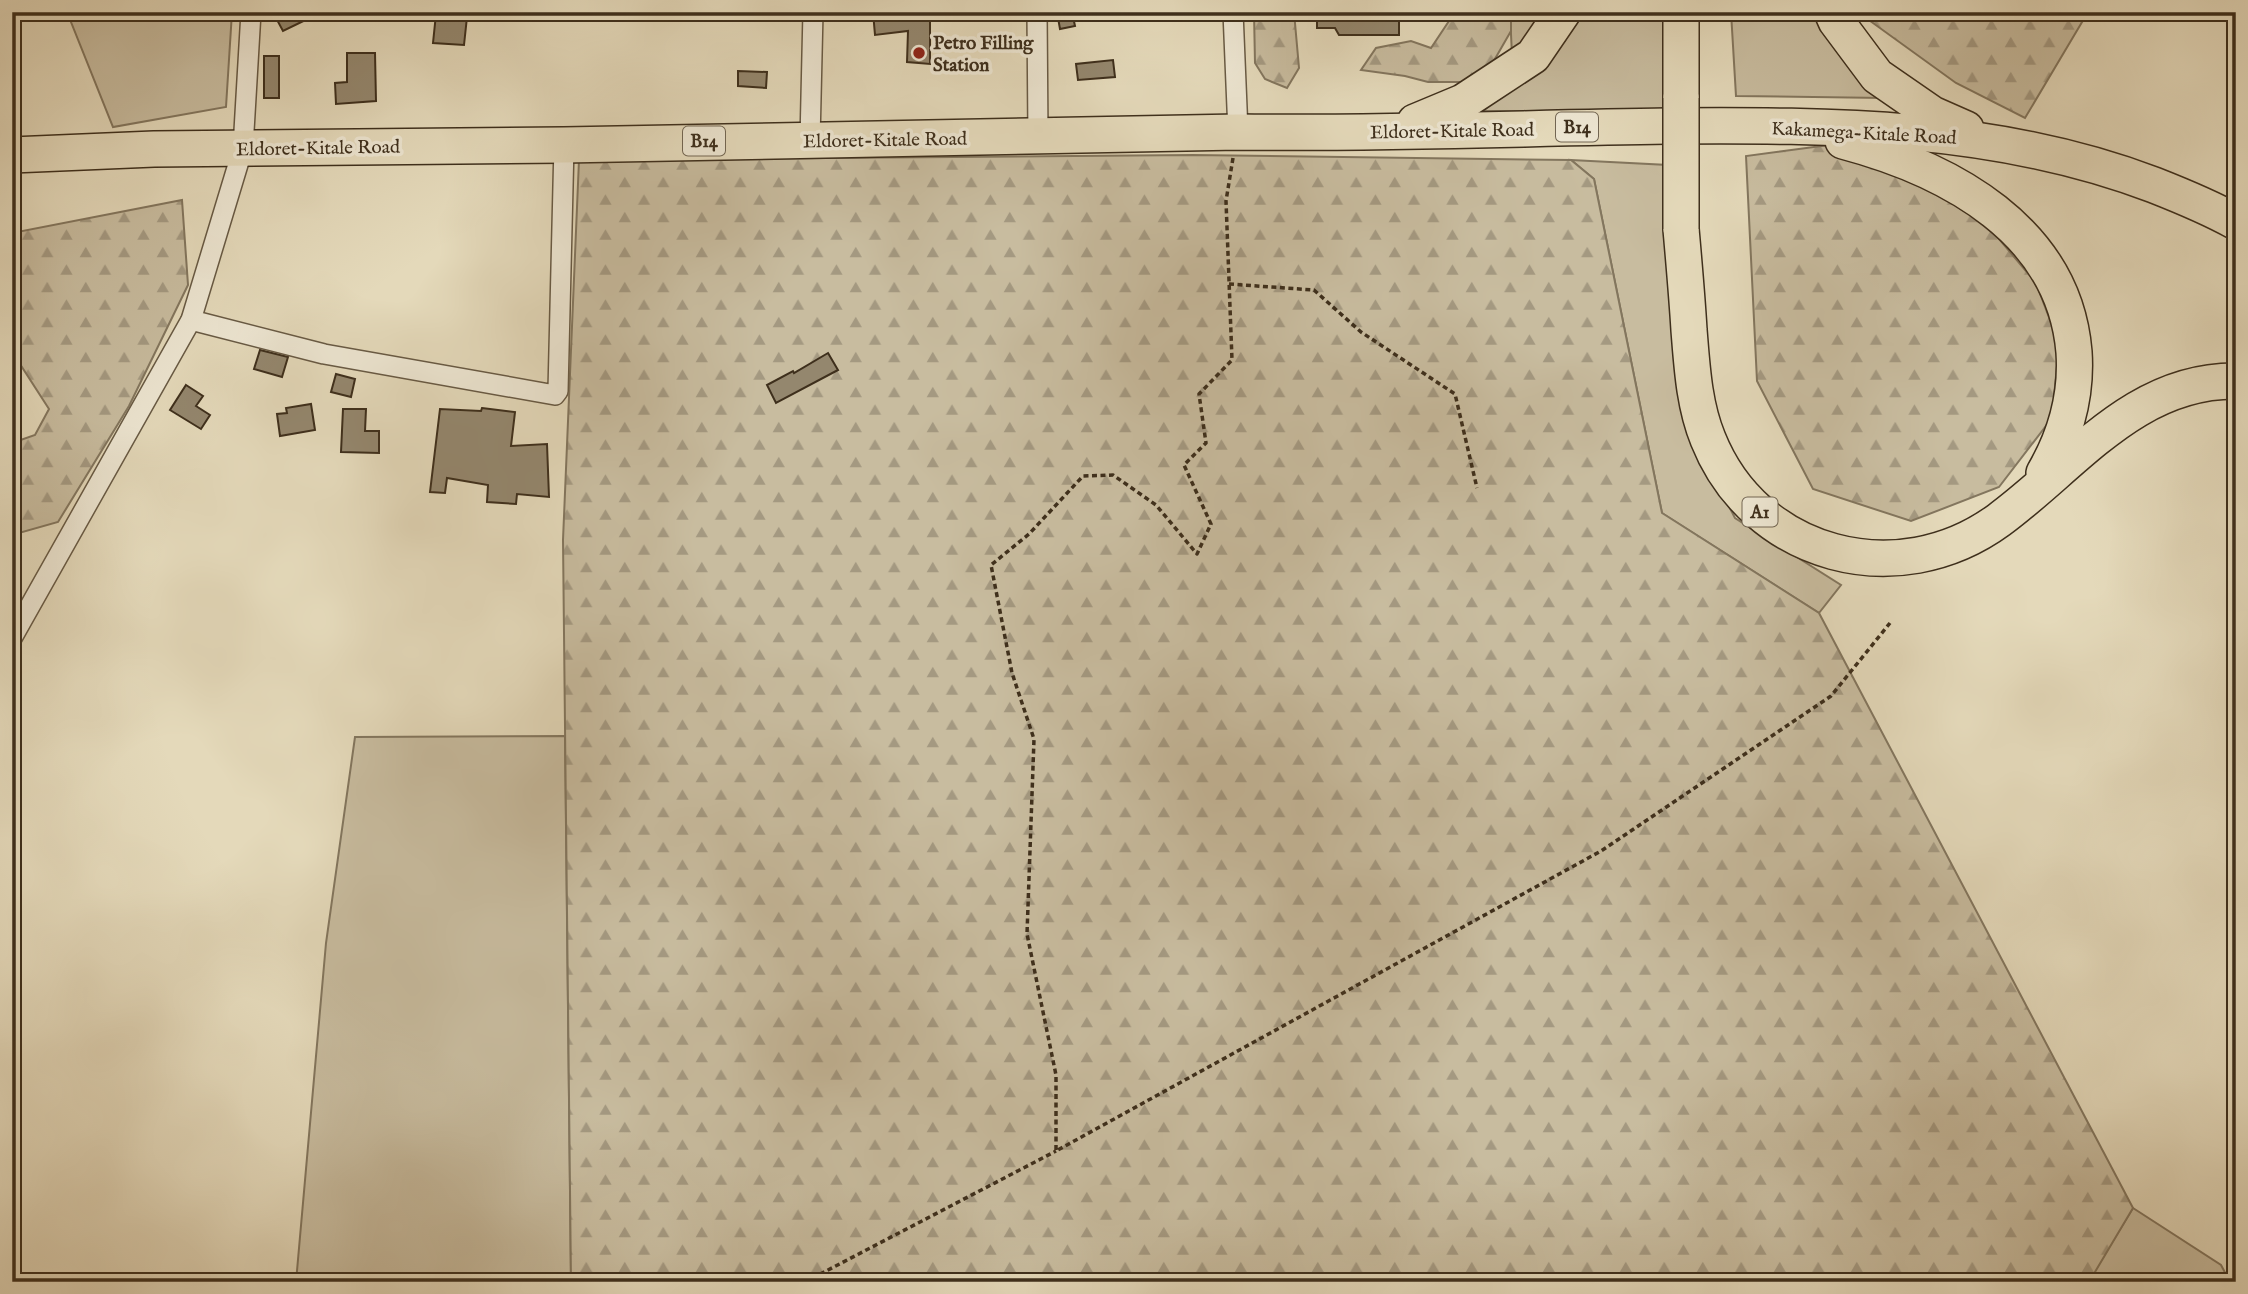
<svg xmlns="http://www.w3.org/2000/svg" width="2248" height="1294" font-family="'IM FELL English',serif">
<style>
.grass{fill:#c8bc9f;stroke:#83765e;stroke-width:2}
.forest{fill:url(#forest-firs);stroke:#83765e;stroke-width:2}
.building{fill:#94876e;stroke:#3e2f1c;stroke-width:2}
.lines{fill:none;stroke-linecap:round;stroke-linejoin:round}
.street-casing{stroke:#685a44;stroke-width:22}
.highway-casing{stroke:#3e2f1c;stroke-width:38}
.path{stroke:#3e2f1c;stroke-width:3.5;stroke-dasharray:5 3.5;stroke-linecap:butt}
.street{stroke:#ede6d2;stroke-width:19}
.highway{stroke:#e4d9ba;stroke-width:35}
.highway-bridge-casing{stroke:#3e2f1c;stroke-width:38;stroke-linecap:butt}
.highway-bridge{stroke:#e4d9ba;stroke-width:35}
.poi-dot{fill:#8f2418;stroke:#ede6d2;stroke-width:2.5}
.labels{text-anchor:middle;stroke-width:7;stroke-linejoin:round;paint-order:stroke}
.shield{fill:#ede6d2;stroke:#726653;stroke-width:2}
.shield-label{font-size:18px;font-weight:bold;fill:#3e2f1c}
.poi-label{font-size:19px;font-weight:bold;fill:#3e2f1c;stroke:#ede6d2;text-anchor:start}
.street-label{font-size:19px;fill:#3e2f1c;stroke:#ede6d2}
</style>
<defs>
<pattern id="forest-firs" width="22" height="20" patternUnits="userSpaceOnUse" patternTransform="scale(1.75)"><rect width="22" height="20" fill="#c8bc9f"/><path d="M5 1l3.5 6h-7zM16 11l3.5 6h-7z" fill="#a49981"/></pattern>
</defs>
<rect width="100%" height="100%" fill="#e4d9ba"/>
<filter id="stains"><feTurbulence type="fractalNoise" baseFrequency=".00286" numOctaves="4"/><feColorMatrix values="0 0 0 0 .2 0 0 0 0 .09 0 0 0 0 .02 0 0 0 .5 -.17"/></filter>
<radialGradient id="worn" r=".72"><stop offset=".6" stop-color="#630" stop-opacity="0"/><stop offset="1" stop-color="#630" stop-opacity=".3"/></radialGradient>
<!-- grass -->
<g class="grass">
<path d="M67,12H232L226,107L113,127Z"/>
<path d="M1510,12H1545L1512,56Z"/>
<path d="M1573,12H1668L1665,112L1483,111L1565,41Z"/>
<path d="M1731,12H1815L1883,98L1736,96Z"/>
<path d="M1571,160L1668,165L1685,421L1735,518L1841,585L1819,613L1662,513L1594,179Z"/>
<path d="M565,736L571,1282H296L326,943L355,737Z"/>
<path d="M2133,1208L2221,1265L2230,1282H2093L2091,1277Z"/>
</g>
<!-- forest -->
<g class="forest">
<path d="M1254,12H1294L1299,68L1287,88L1265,79L1255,63Z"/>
<path d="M1455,12H1511V31L1492,64L1471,82H1428L1405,76L1361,70L1376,48L1411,41L1431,48Z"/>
<path d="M1864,12H2088L2025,118L1956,83L1866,18Z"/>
<path d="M1829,145L1929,183L1984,221L2036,283L2059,344L2052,418L1999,487L1911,521L1813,489L1757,381L1746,156Z"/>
<path d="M1193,155L1571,160L1594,179L1662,513L1819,613L2133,1208L2092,1277L2093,1282H571L563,540L579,160Z"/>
<path d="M182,200L188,285L129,406L58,522L12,535V443L35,435L49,409L18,361L12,356V233Z"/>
</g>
<!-- building -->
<g class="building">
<path d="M287,12H322L283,31L276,18Z"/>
<path d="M873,12L930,15V64L907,62L908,31L875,35Z"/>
<path d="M1057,12H1072L1075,26L1060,29Z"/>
<path d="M1317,12H1399V35H1339L1335,28H1317Z"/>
<path d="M436,14L467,17L464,45L433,43Z"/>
<path d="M347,53H375L376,101L336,104L335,83L347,82Z"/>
<rect x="264" y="56" width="15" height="42"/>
<path d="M1113,60L1115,77L1078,80L1076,64Z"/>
<path d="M738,71L767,72L766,88L738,86Z"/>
<path d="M260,350L288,357L282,377L254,369Z"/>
<path d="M828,353L838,370L776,403L767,385L793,371L794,373Z"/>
<path d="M336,374L355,379L351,397L331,392Z"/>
<path d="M186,385L203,396L196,406L210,415L201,429L170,410Z"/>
<path d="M311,404L315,430L280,436L277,414L287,413L286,408Z"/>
<path d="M482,408L515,412L511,446L547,444L549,497L517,494L516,504L487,502L488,485L447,478L445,493L430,492L440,409L481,411Z"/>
<path d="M343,409H366L365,431H379V453L341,452Z"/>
</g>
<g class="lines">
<!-- street casing -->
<g class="street-casing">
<g id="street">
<path d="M1037,12L1038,137"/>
<path d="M1233,12L1238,132"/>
<path d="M810,140L813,12"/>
<path d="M191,320L324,354L555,395L558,391L564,145"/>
<path d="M12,638L191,320L243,148L251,12"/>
</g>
</g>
<!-- highway casing -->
<g class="highway-casing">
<g id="highway">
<path d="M1832,12L1836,21L1877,76L1932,114L1966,129"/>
<path d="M1681,98V12"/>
<path d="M1415,122L1463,102L1533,56L1563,12"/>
<path d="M1843,141C1949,169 2064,230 2074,352C2077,396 2066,435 2044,473"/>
<path d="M12,155L154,149L564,145L1238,132C1381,134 1524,128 1667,126C1834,125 1996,125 2154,185C2182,196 2209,207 2236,222"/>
<path d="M1681,229C1684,263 1687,296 1689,330C1692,367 1694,405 1708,439C1755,557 1898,594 1999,520C2074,465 2134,380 2236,381"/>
</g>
</g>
<!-- path -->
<g class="path">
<path d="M1233,158L1226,201L1232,360L1199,394L1206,443L1184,465L1211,524L1197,554L1156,505L1113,475L1083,476L1029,534L991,565L1012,673L1034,739L1027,934L1056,1075V1151L1601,851L1831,696L1890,623"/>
<path d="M1229,284L1314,290L1361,332L1455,394L1477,488"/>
<path d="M805,1282L1056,1151"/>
</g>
<!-- street -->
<use href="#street" class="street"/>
<!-- highway -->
<use href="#highway" class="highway"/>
<!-- highway-bridge casing -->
<g class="highway-bridge-casing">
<path id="highway-bridge" d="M1681,229V98"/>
</g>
<!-- highway-bridge -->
<use href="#highway-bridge" class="highway-bridge"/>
</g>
<!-- markers -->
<circle class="poi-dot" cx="919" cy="53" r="7"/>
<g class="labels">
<!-- shield labels -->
<g class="shield">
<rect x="1556" y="112.5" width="42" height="29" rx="5"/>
<rect x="683" y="126.5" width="42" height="29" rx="5"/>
<rect x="1742.5" y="497.5" width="35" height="29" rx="5"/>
</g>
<g class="shield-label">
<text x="1577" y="133">B14</text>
<text x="704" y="147">B14</text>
<text x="1760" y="518">A1</text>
</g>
<!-- poi labels -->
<g class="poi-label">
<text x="933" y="49">Petro Filling<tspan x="933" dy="22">Station</tspan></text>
</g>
<!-- street labels -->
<g class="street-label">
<text transform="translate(1452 130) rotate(-1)" y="7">Eldoret-Kitale Road</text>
<text transform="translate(1864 132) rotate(3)" y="7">Kakamega-Kitale Road</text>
<text transform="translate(885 139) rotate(-1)" y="7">Eldoret-Kitale Road</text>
<text transform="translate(318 147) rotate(-1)" y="7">Eldoret-Kitale Road</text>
</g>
</g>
<!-- margin -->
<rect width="2248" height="1294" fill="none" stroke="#e4d9ba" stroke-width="42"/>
<rect x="14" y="14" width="2220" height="1266" fill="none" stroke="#3e2f1c" stroke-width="3.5"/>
<rect x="21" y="21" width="2206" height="1252" fill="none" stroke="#3e2f1c" stroke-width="2"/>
<rect width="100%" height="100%" filter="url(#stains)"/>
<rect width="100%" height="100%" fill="url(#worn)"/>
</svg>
